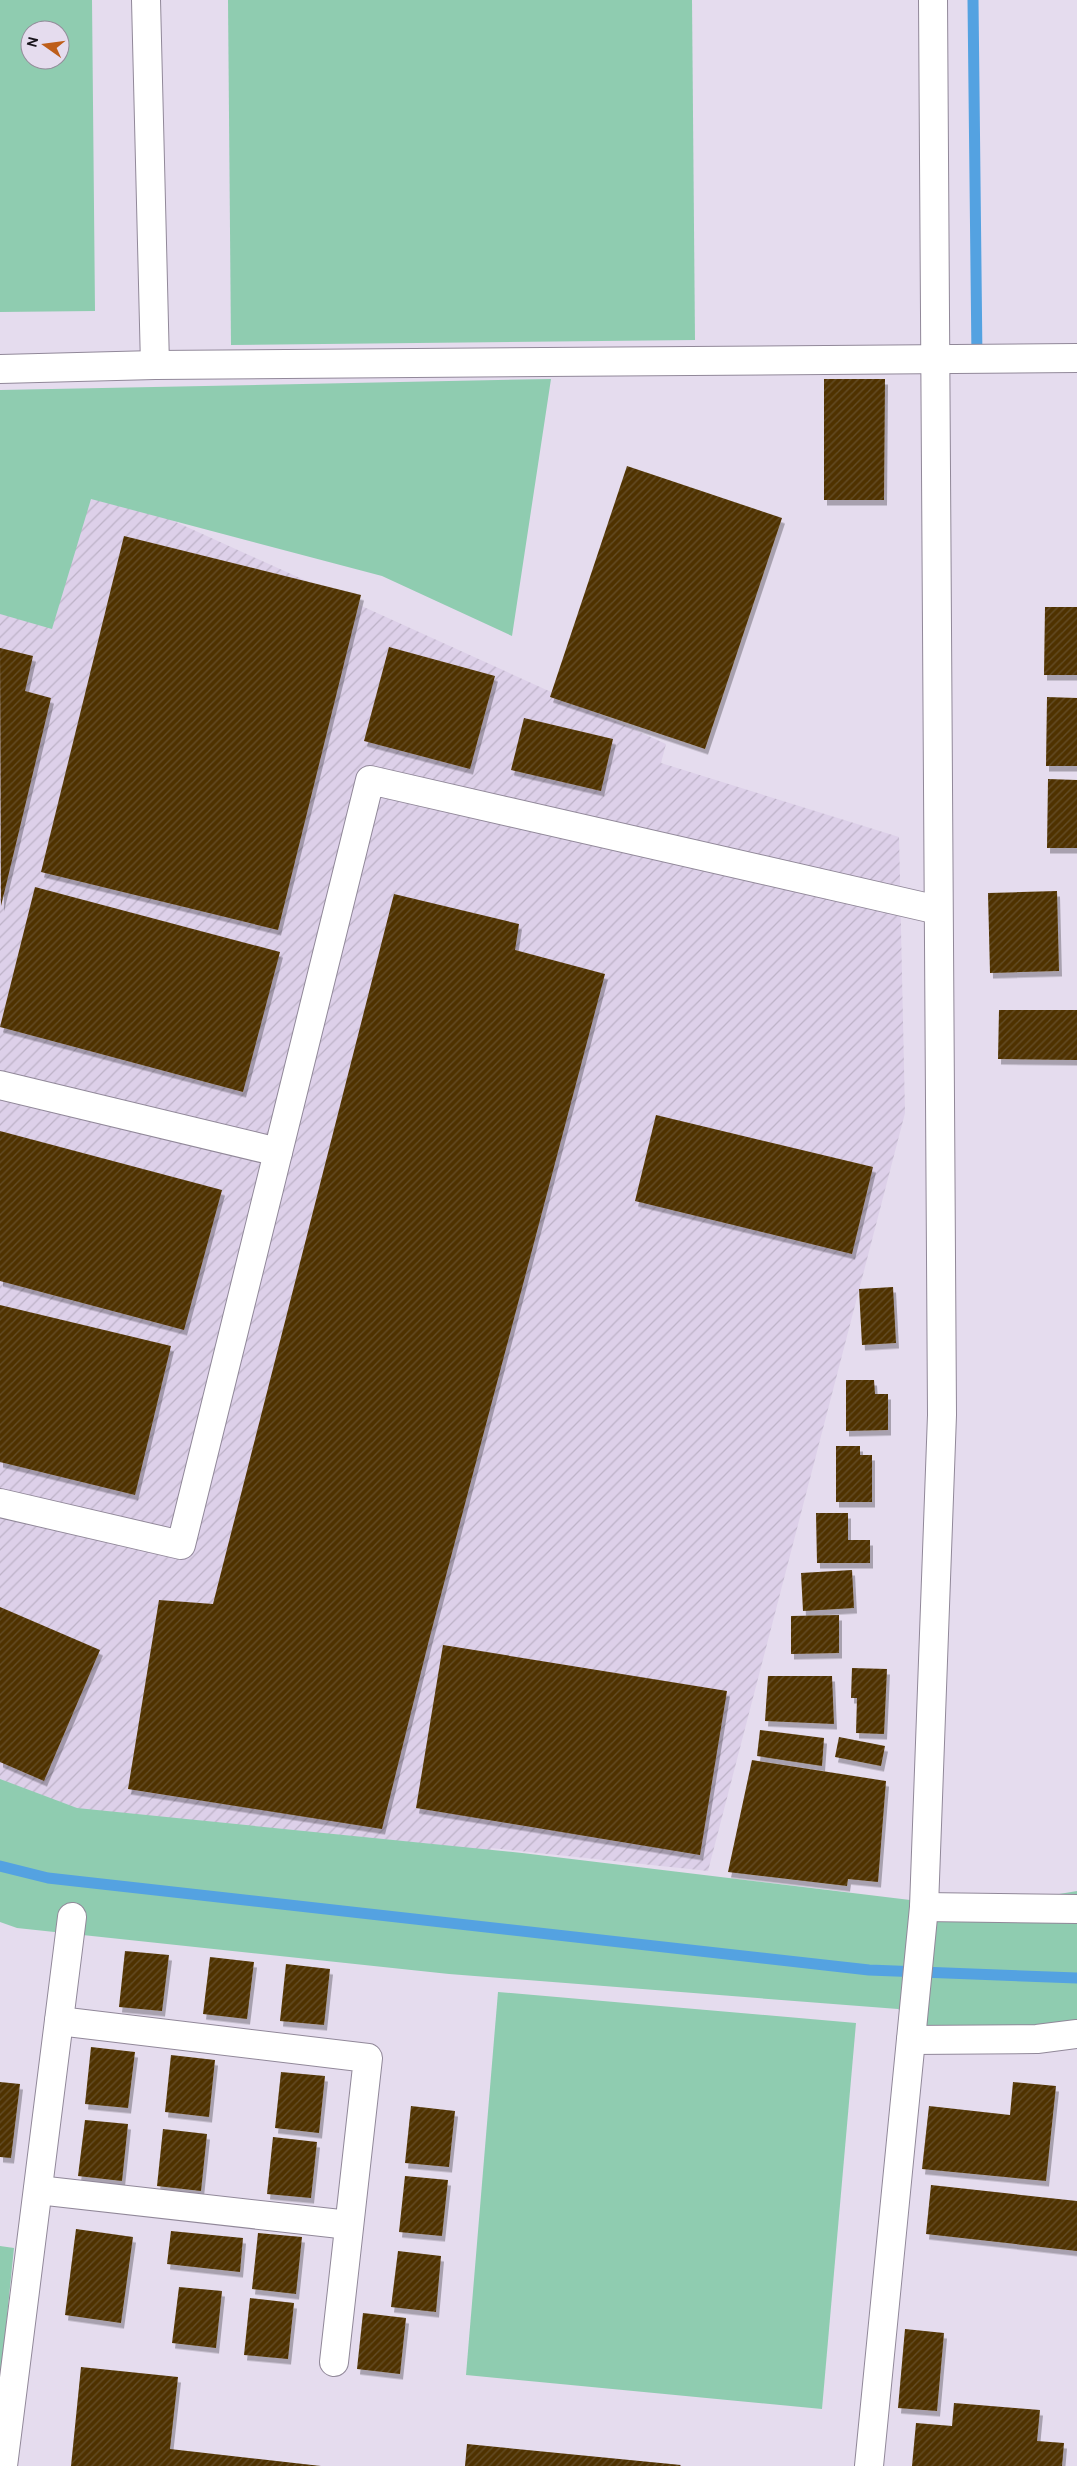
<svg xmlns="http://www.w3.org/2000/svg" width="1077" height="2466" font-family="Overpass,sans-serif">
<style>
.industrial{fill:url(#industrial-furrows)}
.green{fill:#8fccb0;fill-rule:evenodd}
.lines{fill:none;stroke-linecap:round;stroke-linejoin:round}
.stream{stroke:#54a2e1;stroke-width:11}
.building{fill:url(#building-hatch);filter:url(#shadow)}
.minor-casing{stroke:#918899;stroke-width:30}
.tertiary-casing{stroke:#918899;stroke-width:30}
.minor{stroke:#fff;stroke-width:28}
.tertiary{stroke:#fff;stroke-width:28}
</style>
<defs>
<pattern id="industrial-furrows" width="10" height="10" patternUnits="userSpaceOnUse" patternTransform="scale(1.25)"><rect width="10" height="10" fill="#ddd0e9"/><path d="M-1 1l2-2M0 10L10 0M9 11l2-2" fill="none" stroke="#bdb2c7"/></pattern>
<pattern id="building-hatch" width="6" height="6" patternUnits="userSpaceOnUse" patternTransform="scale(1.25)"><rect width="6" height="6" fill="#503302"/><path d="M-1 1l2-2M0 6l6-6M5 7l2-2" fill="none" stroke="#654e27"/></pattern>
<filter id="shadow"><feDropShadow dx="3" dy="5.5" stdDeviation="0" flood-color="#0004"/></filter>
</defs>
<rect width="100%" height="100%" fill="#e5dcee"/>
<!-- industrial -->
<path class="industrial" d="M0,479L145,508L666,744L661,763L899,837L905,1113L708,1871L491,1848L489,1860L90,1820L0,1791Z"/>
<!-- green -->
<g class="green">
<path d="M0,0H92L95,311L0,312ZM30,30H60V60H30Z"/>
<path d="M228,0H692L695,340L231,345Z"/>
<path d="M551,379L512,636L382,576L91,499L52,629L0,614V390Z"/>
<path d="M0,1779L77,1808L522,1853L976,1908L1077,1891V2028L943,2040L898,2009L449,1974L17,1928L0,1922Z"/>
<path d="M498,1992L856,2023L822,2409L466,2375Z"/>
<path d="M0,2246L14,2248L0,2385Z"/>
</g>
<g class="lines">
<!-- stream -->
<g class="stream">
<path d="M973,0L977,359"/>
<path d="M0,1866L48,1878L869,1970L1077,1978"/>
</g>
</g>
<!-- building -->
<g class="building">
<path d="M824,379H885L884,500H824Z"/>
<path d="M627,466L782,518L705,749L550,697Z"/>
<path d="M124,536L361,595L278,930L41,872Z"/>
<path d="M1045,607H1077V675H1044Z"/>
<path d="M389,647L495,676L470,769L364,741Z"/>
<path d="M0,648L33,656L25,691L51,698L1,906Z"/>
<path d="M1047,697L1077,698V766H1046Z"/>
<path d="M524,718L613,739L601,791L511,770Z"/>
<path d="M1048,779L1077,780V848H1047Z"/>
<path d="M35,887L280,952L243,1092L0,1027Z"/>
<path d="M1057,891L1059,971L990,973L988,893Z"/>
<path d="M394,894L519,924L515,950L605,974L429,1640L382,1829L128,1789L159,1600L213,1604Z"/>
<path d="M999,1010H1077V1060L998,1059Z"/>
<path d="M656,1115L873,1167L852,1254L635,1201Z"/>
<path d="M0,1131L222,1190L184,1330L0,1281Z"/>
<path d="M893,1287L896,1343L862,1345L859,1289Z"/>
<path d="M0,1305L171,1346L135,1495L0,1462Z"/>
<path d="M846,1380H874L875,1394H888V1430L846,1431Z"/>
<path d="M836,1446H860V1455H872V1502H836Z"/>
<path d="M816,1513H848V1540H870V1563H817Z"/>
<path d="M852,1570L854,1608L803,1611L801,1573Z"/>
<path d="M0,1607L100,1650L44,1781L0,1762Z"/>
<path d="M839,1615V1653L791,1654V1616Z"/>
<path d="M443,1645L727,1691L700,1855L416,1808Z"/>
<path d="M852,1668L887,1669L884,1734L856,1733L857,1698H851Z"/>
<path d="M768,1676H832L834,1724L765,1721Z"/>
<path d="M760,1730L824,1738L822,1766L757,1756Z"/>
<path d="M839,1737L885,1746L881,1766L835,1757Z"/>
<path d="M752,1760L886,1781L878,1882L848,1879L847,1886L728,1872Z"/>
<path d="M125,1951L169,1955L162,2011L119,2007Z"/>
<path d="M210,1957L254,1962L247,2019L203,2014Z"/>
<path d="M286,1964L330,1969L324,2025L280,2021Z"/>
<path d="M91,2047L135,2052L128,2108L85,2104Z"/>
<path d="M171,2055L215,2060L209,2117L165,2112Z"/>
<path d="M281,2072L325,2076L319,2133L275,2128Z"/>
<path d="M0,2082L20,2084L11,2158L0,2157Z"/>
<path d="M1013,2082L1056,2086L1046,2181L922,2169L929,2106L1010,2115Z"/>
<path d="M411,2106L455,2111L449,2167L405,2163Z"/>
<path d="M85,2120L128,2124L122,2181L78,2176Z"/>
<path d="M163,2129L207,2134L201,2191L157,2186Z"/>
<path d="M273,2137L317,2142L311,2198L267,2194Z"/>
<path d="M405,2176L448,2180L442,2236L399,2232Z"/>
<path d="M931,2185L1077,2201V2251L926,2234Z"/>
<path d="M76,2229L133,2237L121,2323L65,2315Z"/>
<path d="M171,2231L243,2238L240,2272L167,2264Z"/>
<path d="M258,2233L302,2237L296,2294L252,2289Z"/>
<path d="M398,2251L441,2256L436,2312L391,2307Z"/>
<path d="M179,2287L222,2291L216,2348L172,2343Z"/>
<path d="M250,2298L294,2303L288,2359L244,2355Z"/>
<path d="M363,2313L406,2318L400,2374L357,2369Z"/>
<path d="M905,2329L944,2333L937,2411L898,2408Z"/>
<path d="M81,2367L178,2377L170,2449L321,2466H71Z"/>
<path d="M954,2403L1040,2410L1037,2441L1064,2443L1062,2466H912L916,2423L952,2426Z"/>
<path d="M467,2444L681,2465L680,2466H465Z"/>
</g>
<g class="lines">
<!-- minor casing -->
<g class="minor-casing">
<g id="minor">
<path d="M146,0L155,365"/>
<path d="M0,369L155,365L1077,358"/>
<path d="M0,1085L278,1152"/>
<path d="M0,1503L181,1545L370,780L938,910"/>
<path d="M59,2021L368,2058L334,2362"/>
<path d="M911,2040L1037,2039L1077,2034"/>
<path d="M38,2190L349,2225"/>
<path d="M3,2466L72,1917"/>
</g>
</g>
<!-- tertiary casing -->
<g class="tertiary-casing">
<g id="tertiary">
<path d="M924,1907L1077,1909"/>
<path d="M869,2466L924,1907L942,1415L933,0"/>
</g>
</g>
<!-- minor -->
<use href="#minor" class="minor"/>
<!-- tertiary -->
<use href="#tertiary" class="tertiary"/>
</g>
<!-- north arrow -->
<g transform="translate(45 45) rotate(284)"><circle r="24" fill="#e5dcee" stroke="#938c9a"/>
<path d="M0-4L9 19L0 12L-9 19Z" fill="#be5e19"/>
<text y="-8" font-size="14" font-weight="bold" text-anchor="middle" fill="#19151c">N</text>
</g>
</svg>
